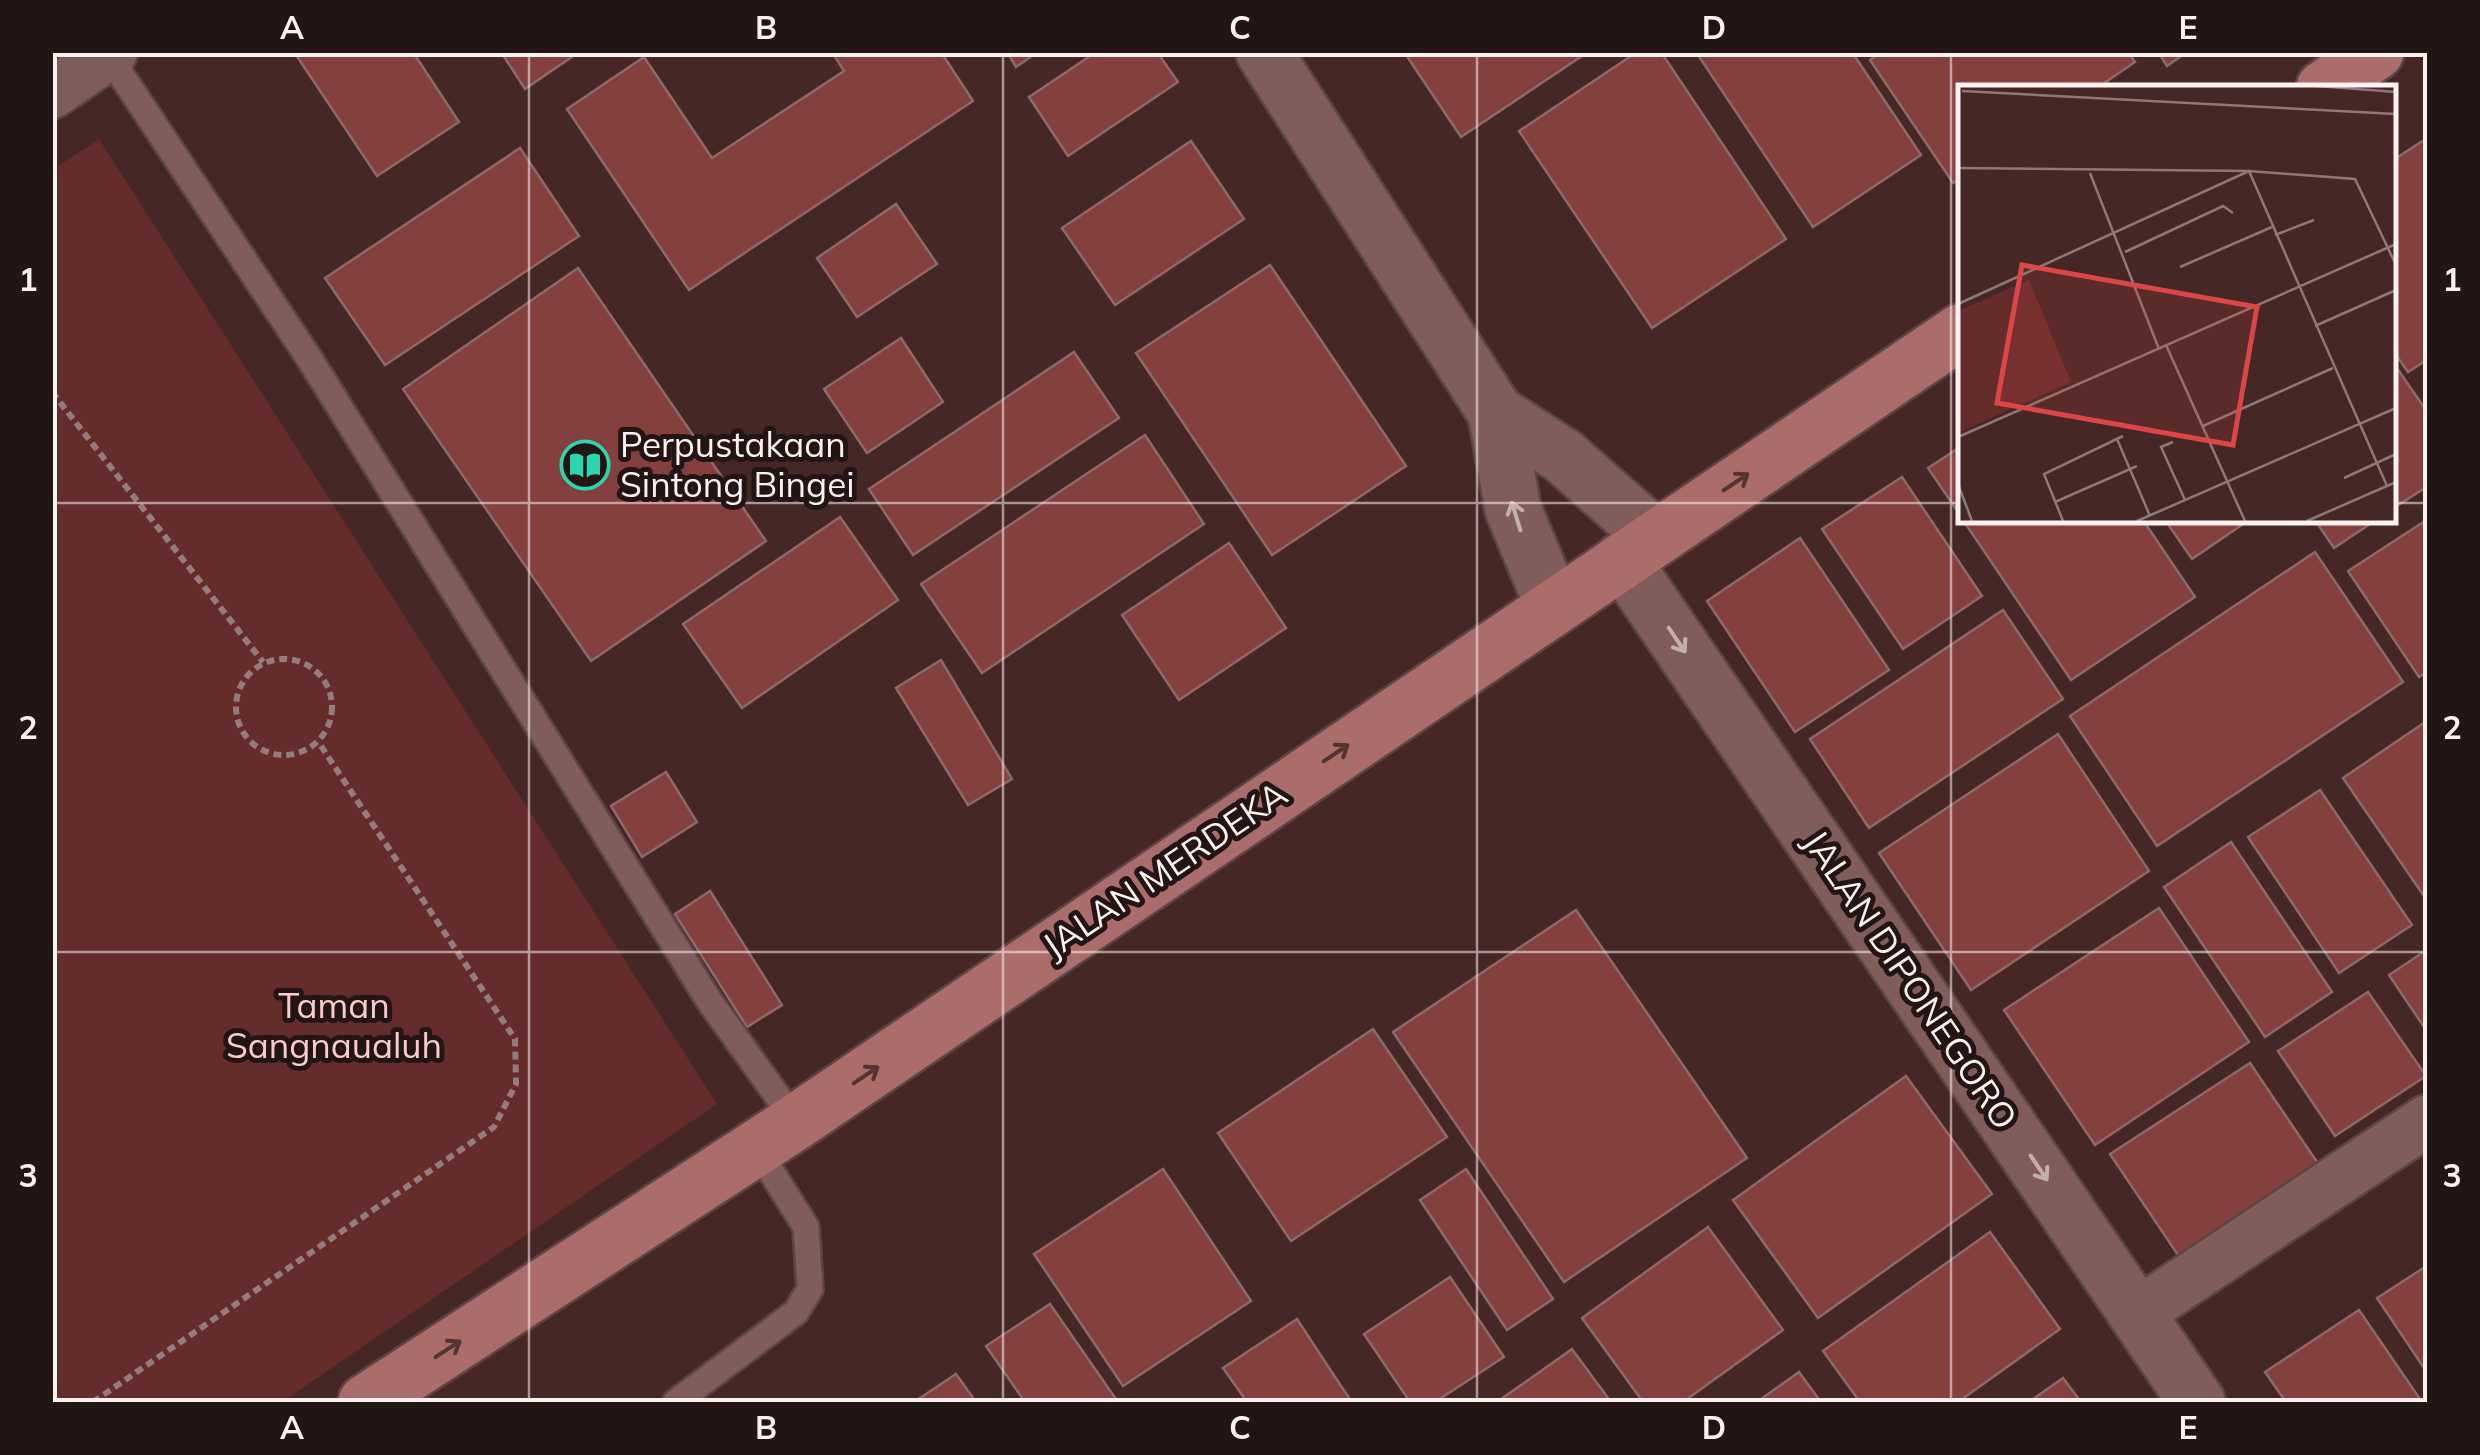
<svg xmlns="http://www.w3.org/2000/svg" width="2480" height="1455" font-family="Mulish,sans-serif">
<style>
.green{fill:#652c2c}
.building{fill:#843f3f;stroke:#8d6967;stroke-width:2.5}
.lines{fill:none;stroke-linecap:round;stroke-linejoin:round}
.service-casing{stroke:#5e4545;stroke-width:30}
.minor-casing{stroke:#5e4545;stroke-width:55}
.tertiary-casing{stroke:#5e4545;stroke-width:60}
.primary-casing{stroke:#5e4545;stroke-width:60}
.path{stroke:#937d7c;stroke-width:6;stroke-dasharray:8 5;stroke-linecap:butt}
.service{stroke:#805d5b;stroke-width:25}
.minor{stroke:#805d5b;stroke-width:50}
.tertiary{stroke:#805d5b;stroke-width:55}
.primary{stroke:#aa6d6b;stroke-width:55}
.oneway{stroke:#523432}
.oneway2{stroke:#c5aeae}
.grid{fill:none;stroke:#fef1f1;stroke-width:2.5;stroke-opacity:0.55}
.labels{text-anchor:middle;stroke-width:10;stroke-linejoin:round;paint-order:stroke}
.poi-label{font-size:35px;fill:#fef1f1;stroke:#221514;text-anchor:start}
.street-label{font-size:35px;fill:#fef1f1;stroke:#221514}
.park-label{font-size:35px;fill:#f8ccca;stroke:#221514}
.inset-road{fill:none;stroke:#8f7877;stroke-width:2.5}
.view{fill:#dc4646;fill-opacity:0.15;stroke:#dc4646;stroke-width:5}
.inset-edge{fill:none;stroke:#fef1f1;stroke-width:5}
.neatline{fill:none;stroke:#fef1f1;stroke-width:4}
.grid-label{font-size:32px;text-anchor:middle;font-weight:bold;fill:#fef1f1}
</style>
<rect width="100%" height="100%" fill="#452726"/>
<!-- green -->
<path class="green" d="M99,139L717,1104L282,1402H53L52,170Z"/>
<!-- building -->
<g class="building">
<path d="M294,52H413L459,122L377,176Z"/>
<path d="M501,52H579L525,89Z"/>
<path d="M832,52H941L973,101L689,290L567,109L644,57L712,158L844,71Z"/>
<path d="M1007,52H1038L1016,67Z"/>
<path d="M1096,52H1157L1178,82L1068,156L1029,97Z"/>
<path d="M1404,52H1588L1461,137Z"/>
<path d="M1637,52H1661L1786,239L1652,328L1519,131Z"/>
<path d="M1696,52H1852L1921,155L1813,227Z"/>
<path d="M1882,52H2128L2135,62L2097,88H1960V178L1953,183L1870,60Z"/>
<path d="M2158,52H2187L2167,66Z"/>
<path d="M2424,140L2428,146V359L2408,372L2392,349V161Z"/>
<path d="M1191,141L1244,219L1115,305L1062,228Z"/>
<path d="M520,148L579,236L385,365L325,278Z"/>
<path d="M896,204L937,264L857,317L817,258Z"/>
<path d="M1270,265L1406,466L1272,555L1136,353Z"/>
<path d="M578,268L766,541L591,661L403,389Z"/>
<path d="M901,338L943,402L867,453L824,389Z"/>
<path d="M1074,352L1119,418L913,555L869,489Z"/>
<path d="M2392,361L2428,413V486L2392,509Z"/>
<path d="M1145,435L1204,524L982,673L921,584Z"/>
<path d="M1960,447V515L1928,468Z"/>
<path d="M1902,477L1982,596L1903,649L1822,529Z"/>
<path d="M840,517L898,600L742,708L683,624Z"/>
<path d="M2428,519V671L2419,677L2348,571Z"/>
<path d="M1963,520H2143L2195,597L2071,680Z"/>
<path d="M2165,520H2249L2192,559Z"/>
<path d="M2315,520H2376L2334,548Z"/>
<path d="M1800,538L1889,670L1795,732L1707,601Z"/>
<path d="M1229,543L1286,628L1179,700L1122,615Z"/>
<path d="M2315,552L2403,682L2157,846L2070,716Z"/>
<path d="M2003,610L2063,699L1869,828L1810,739Z"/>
<path d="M941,660L1012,779L968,805L896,688Z"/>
<path d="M2428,720V902L2343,778Z"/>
<path d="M2058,734L2149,871L1971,990L1879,853Z"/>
<path d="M666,772L697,822L642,857L611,806Z"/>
<path d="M2320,790L2412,925L2339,973L2248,837Z"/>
<path d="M2231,842L2332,992L2265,1037L2164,887Z"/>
<path d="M710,891L782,1005L747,1027L675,914Z"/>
<path d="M2159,908L2249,1042L2095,1145L2004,1010Z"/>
<path d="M1576,910L1747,1158L1564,1282L1393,1032Z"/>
<path d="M2428,949V1033L2389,975Z"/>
<path d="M2368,992L2426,1076L2335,1136L2278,1051Z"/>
<path d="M1373,1029L1447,1137L1291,1241L1218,1133Z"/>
<path d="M2250,1063L2319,1165L2180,1258L2110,1154Z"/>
<path d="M1906,1076L1992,1194L1818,1318L1733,1200Z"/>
<path d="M1163,1169L1251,1301L1123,1386L1034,1254Z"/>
<path d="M1466,1169L1553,1299L1507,1330L1420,1200Z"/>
<path d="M1708,1227L1783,1330L1683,1402H1643L1582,1318Z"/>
<path d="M1990,1232L2060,1329L1958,1402H1860L1823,1351Z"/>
<path d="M2428,1265V1374L2377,1298Z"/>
<path d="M1450,1277L1504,1357L1435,1402H1410L1364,1334Z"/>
<path d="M1050,1304L1118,1402H1025L986,1346Z"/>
<path d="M2359,1310L2420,1399L2286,1402L2265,1372Z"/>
<path d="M1297,1319L1341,1386L1352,1402H1247L1223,1368Z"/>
<path d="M1572,1349L1611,1402H1497Z"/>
<path d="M1799,1372L1821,1402H1757Z"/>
<path d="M956,1374L976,1402H914Z"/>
<path d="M2063,1378L2081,1402H2029Z"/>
</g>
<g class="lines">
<!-- service casing -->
<g class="service-casing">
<g id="service">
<path d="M108,55L309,358L710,1002L796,1122"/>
<path d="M676,1402L796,1312L810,1289L806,1227L757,1149"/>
</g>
</g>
<!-- minor casing -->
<g class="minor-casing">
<g id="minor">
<path d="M52,93L112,52"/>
<path d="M2138,1313L2428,1120"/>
</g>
</g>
<!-- tertiary casing -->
<g class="tertiary-casing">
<g id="tertiary">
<path d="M1264,52L1496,413L1563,456L1655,537"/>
<path d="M1496,413L1513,509L1553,605"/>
<path d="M1622,560L2197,1402"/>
</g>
</g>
<!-- primary casing -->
<g class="primary-casing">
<g id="primary">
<path d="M2324,88L2376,52"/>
<path d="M366,1402L796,1122L1960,332"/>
</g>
</g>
<!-- path -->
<g class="path">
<path d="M52,392L263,662"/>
<circle cx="284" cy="707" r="48"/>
<path d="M93,1402L494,1127L516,1084L515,1039L319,743"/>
</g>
<!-- service -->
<use href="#service" class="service"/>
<!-- minor -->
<use href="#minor" class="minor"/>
<!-- tertiary -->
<use href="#tertiary" class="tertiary"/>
<!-- primary -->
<use href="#primary" class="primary"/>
</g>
<!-- one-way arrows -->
<defs><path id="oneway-shaft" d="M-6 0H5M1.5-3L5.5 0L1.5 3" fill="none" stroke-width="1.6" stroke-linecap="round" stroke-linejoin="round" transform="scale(2.5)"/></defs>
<g class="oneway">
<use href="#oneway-shaft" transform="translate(1736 482) rotate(-34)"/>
<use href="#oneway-shaft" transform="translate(1336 753) rotate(-34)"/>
<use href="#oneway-shaft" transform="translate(866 1075) rotate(-34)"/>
<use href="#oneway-shaft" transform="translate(448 1349) rotate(-33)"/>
</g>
<g class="oneway2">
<use href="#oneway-shaft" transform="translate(1516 516) rotate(-107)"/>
<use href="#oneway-shaft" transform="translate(1677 640) rotate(56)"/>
<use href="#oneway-shaft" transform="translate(2039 1168) rotate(56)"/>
</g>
<!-- grid -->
<path class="grid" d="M529,52V1402M1003,52V1402M1477,52V1402M1951,52V1402M52,503H1960M2392,503H2428M52,952H2428"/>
<!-- icons -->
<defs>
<g id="library-ring" transform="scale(2.5)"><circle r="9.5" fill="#221514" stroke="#2cd5ab" stroke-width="1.5"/><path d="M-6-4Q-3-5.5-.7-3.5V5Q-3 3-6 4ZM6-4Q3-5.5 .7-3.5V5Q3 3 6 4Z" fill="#2cd5ab"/></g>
</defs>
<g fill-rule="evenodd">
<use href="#library-ring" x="585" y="465"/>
</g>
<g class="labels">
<!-- poi labels -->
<g class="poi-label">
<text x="620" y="457">Perpustakaan<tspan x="620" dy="40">Sintong Bingei</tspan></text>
</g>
<!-- street labels -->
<g class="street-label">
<text transform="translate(1165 870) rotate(-34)" y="12">JALAN MERDEKA</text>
<text transform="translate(1910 980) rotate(56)" y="12">JALAN DIPONEGORO</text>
</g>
<!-- park labels -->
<g class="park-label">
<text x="334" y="1018">Taman<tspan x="334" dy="40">Sangnaualuh</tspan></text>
</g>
</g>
<!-- overview -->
<g transform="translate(1958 85)">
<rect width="438" height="438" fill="#452726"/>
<path d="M71,195L113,297L0,348V226Z" fill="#652c2c"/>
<path class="inset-road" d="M359,1L438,7M4,6L438,29M0,83L291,86L397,94L438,180M132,88L201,264M317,150L356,135M167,167L265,121L275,128M222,182L314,142M0,219L291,86L429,401M357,241L438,205M208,260L287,436M245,341L375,283M0,352L438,159M159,354L192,431M215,357L203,362L227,415M386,393L438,369M0,399L14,436M97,417L179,381M105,436L86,389L165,351M179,436L438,323M349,436L438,397"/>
<path class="view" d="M64,180L299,222L275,360L39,318Z"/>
<rect width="438" height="438" class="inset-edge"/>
</g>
<!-- border -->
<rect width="2480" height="1455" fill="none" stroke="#221514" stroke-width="110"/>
<rect x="55" y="55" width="2370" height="1345" class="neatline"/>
<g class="grid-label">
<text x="292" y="39">A</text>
<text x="766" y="39">B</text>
<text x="1240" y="39">C</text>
<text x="1714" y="39">D</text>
<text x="2188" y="39">E</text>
<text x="28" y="291">1</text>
<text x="2452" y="291">1</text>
<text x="28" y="739">2</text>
<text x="2452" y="739">2</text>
<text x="28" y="1187">3</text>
<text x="2452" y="1187">3</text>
<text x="292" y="1439">A</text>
<text x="766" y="1439">B</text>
<text x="1240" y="1439">C</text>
<text x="1714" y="1439">D</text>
<text x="2188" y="1439">E</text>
</g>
</svg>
